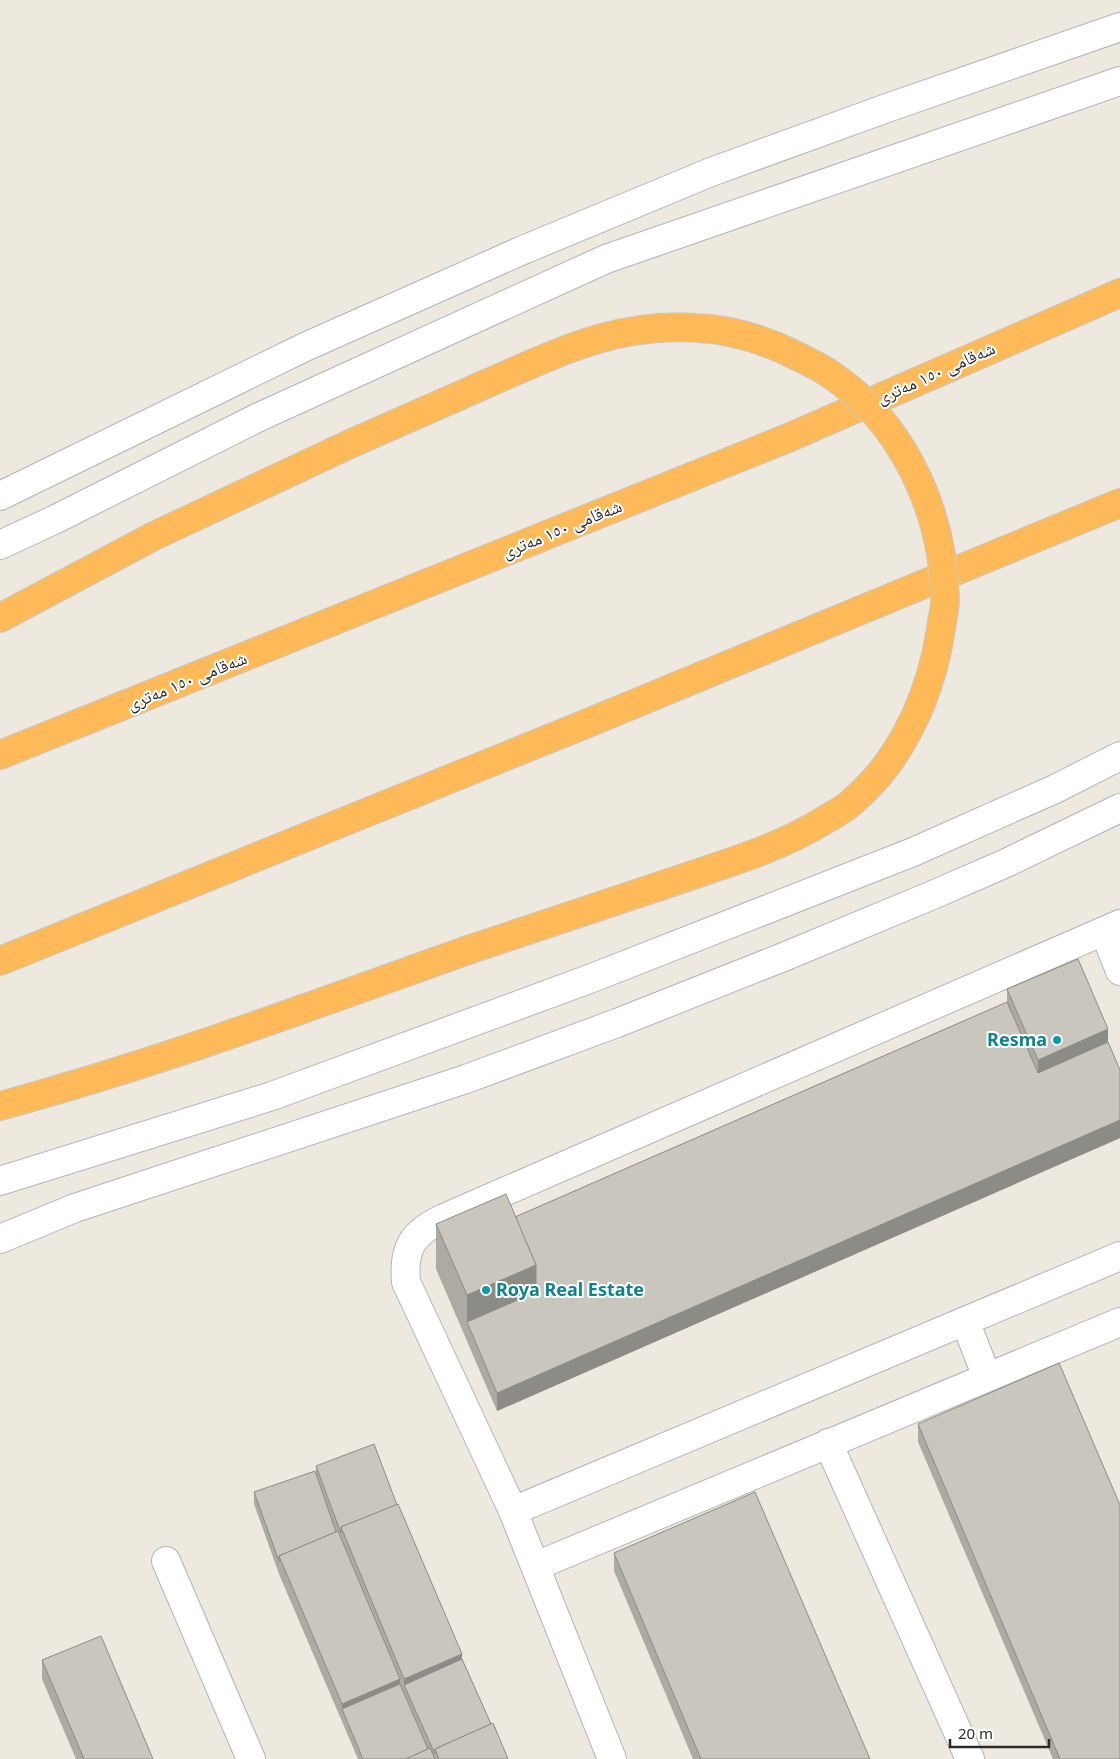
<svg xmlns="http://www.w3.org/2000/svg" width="1120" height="1759" font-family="'Noto Sans','Noto Naskh Arabic',sans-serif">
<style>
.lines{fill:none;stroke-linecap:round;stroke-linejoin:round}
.minor-casing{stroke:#b2b2bf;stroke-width:30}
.tertiary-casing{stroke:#b2b2bf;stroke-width:30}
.motorway-casing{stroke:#c8c8c8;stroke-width:30}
.minor{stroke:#fff;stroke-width:28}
.tertiary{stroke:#fff;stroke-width:28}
.motorway{stroke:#feba59;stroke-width:28}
.motorway-bridge-casing{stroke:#c8c8c8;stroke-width:30;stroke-linecap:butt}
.motorway-bridge{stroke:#feba59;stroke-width:28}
.wall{fill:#adaaa3}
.shaded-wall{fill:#8d8b85}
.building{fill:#c9c6be;stroke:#8d8b85}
.culture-dot{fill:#0f9aa8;stroke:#fff;stroke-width:2}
.labels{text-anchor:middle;stroke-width:4;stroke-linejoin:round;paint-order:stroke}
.street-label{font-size:18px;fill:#2c2c2c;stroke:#fff}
.culture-label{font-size:18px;font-weight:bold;fill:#0d838f;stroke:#fff;text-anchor:end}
</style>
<rect width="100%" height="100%" fill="#eee9df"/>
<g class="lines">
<!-- minor casing -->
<g class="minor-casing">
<g id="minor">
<path d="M1104,931L1120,971"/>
<path d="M965,1321L987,1377"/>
<path d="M828,1443L970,1759"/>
<path d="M513,1511L1120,1256"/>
<path d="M166,1561L251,1759"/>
<path d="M536,1566L1120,1322"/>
<path d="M612,1759L513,1511L406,1282C403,1248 412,1233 444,1218L1120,924"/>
</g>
</g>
<!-- tertiary casing -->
<g class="tertiary-casing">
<g id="tertiary">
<path d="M0,496L305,347L523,250L711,172L887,108L1120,27"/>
<path d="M0,545L56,519L259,417L606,259L1120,81"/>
<path d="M0,1181L272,1096L592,978L913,852L1055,789L1120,756"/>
<path d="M0,1239L75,1208L466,1079L617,1023L781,958L928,897L1004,864L1120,808"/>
</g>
</g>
<!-- motorway casing -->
<g class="motorway-casing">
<g id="motorway">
<path d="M0,618L154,536L350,444"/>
<path d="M0,755L788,438L1120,293"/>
<path d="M0,961L588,723L1120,503"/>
<path d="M0,1106C159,1063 314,1005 468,950"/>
</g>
</g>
<!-- minor -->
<use href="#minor" class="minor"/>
<!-- tertiary -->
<use href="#tertiary" class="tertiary"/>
<!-- motorway -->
<use href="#motorway" class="motorway"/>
<!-- motorway-bridge casing -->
<g class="motorway-bridge-casing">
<path id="motorway-bridge" d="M350,444C395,424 441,404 486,384C557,353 617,322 697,328C725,329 754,337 780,348C797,356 815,364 830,374C904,423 944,514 945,600C945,610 942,619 941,629C936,661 929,687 915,717C898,752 882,776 852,802C844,810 833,815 823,821C778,849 727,863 678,880C608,903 538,927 468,950"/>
</g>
<!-- motorway-bridge -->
<use href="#motorway-bridge" class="motorway-bridge"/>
</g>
<!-- wall -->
<g class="wall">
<path d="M1007,989L1108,1042L1120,1070V1138L497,1411L436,1269V1224L515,1217L1007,1002Z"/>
<path d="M918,1424L1120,1759H1053L918,1442Z"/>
<path d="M316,1466L462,1659L491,1724L508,1759H358L279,1574L254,1504V1492L316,1473Z"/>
<path d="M614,1553L870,1759H693L614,1571Z"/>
<path d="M42,1660L153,1759H76L42,1679Z"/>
</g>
<!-- shaded-wall -->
<g class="shaded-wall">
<path d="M1108,1029V1060L1038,1091V1060Z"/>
<path d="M1120,1120V1138L497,1411V1393Z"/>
<path d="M536,1265V1310L467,1322V1295Z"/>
<path d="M462,1654V1672L404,1685V1679Z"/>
<path d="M400,1679V1697L342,1709V1704Z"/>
</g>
<!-- building -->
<g class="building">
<path d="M1078,959L1108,1029L1038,1060L1007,989Z"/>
<path d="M1007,1002L1038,1073L1108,1042L1120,1070V1120L497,1393L467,1322L536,1292V1265L515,1217Z"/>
<path d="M506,1194L536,1265L467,1295L436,1224Z"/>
<path d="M1059,1363L1120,1505V1759H1060L918,1424Z"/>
<path d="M374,1444L397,1505L341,1527V1533L316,1466Z"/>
<path d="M315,1471L336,1532L279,1556V1561L254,1492Z"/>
<path d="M755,1492L870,1759H701L614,1553Z"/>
<path d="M398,1504L462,1654L404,1679L341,1527Z"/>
<path d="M338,1531L400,1679L342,1704L279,1556Z"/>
<path d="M101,1636L153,1759H84L42,1660Z"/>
<path d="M462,1659L491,1724L435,1749V1754L404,1685Z"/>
<path d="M400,1684L428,1749L406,1759H363L342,1709Z"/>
<path d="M493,1723L508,1759H439L435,1749Z"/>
<path d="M430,1748L435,1759H406Z"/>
</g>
<!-- markers -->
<g class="culture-dot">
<circle cx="1057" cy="1040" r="5"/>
<circle cx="486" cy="1290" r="5"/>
</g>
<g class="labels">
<!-- street labels -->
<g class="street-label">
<text transform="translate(936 373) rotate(-24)" y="6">شەقامی ١٥٠ مەتری</text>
<text transform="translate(562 529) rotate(-22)" y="6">شەقامی ١٥٠ مەتری</text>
<text transform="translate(187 681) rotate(-22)" y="6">شەقامی ١٥٠ مەتری</text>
</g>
<!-- culture labels -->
<g class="culture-label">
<text x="1047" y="1046">Resma</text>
<text x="496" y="1296" text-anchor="start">Roya Real Estate</text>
</g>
</g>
<!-- scale -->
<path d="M950 1739v8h99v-8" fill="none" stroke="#2c2c2c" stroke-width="2.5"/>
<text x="958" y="1739" font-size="15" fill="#2c2c2c" stroke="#ffffff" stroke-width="4" paint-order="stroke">20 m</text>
</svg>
